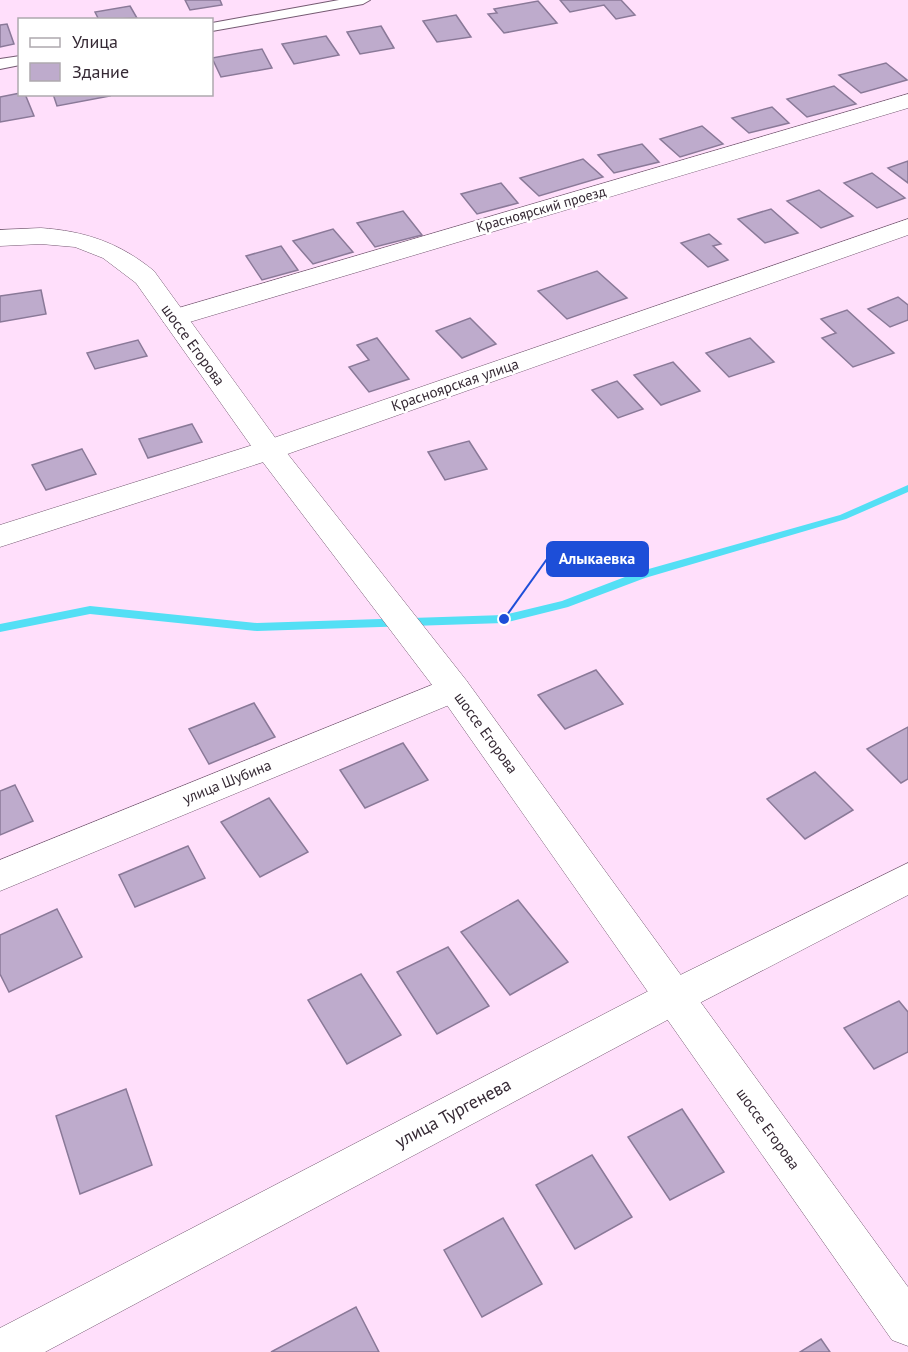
<svg xmlns="http://www.w3.org/2000/svg" width="908" height="1352" font-family="'PT Sans',sans-serif">
<style>
.lines{fill:none;stroke-linecap:round;stroke-linejoin:round}
.stream{fill:#54dff5;fill-rule:evenodd}
.building{fill:#beabcc;stroke:#8a7998;stroke-width:1.5}
.lane-casing{stroke:#755a72;stroke-width:2}
.street-casing{stroke:#755a72;stroke-width:1}
.secondary-casing{stroke:#755a72;stroke-width:1}
.lane{fill:#fff;fill-rule:evenodd}
.street{fill:#fff;fill-rule:evenodd}
.secondary{fill:#fff;fill-rule:evenodd}
.labels{text-anchor:middle;stroke-width:5;stroke-linejoin:round;paint-order:stroke}
.far-street-label{font-size:14px;fill:#352934;stroke:#fff}
.street-label{font-size:15px;fill:#352934;stroke:#fff}
.near-street-label{font-size:18px;fill:#352934;stroke:#fff}
.leader{fill:none;stroke:#1d4ed8;stroke-width:2}
.callout-dot{fill:#1d4ed8;stroke:#fff;stroke-width:2}
.callout{fill:#1d4ed8;stroke:#1d4ed8;stroke-width:2}
.callout-label{font-size:16px;text-anchor:middle;font-weight:bold;fill:#fff}
</style>
<rect width="100%" height="100%" fill="#ffdffb"/>
<g class="lines">
<!-- stream -->
<path class="stream" d="M908,485V492L846,519L645,578L568,607L504,623L257,631L90,614L0,632V624L90,606L257,623L504,615L562,601L638,572L840,515Z"/>
</g>
<!-- building -->
<g class="building">
<path d="M185,0H220L222,5L190,10Z"/>
<path d="M560,0H621L635,15L616,19L604,5L570,12Z"/>
<path d="M538,1L557,23L504,33L488,14L497,13L494,9Z"/>
<path d="M130,6L137,18L99,20L95,12Z"/>
<path d="M456,15L471,37L437,42L423,21Z"/>
<path d="M7,24L14,44L0,47V25Z"/>
<path d="M381,26L394,48L360,54L347,32Z"/>
<path d="M326,36L339,55L294,64L282,44Z"/>
<path d="M262,49L272,68L221,77L212,58Z"/>
<path d="M886,63L907,80L861,93L839,75Z"/>
<path d="M834,86L856,104L807,117L787,99Z"/>
<path d="M20,93L25,94L34,116L0,122V97Z"/>
<path d="M53,94H109L110,96L57,106Z"/>
<path d="M772,107L789,123L749,133L732,118Z"/>
<path d="M702,126L723,144L680,157L660,139Z"/>
<path d="M642,144L659,162L614,173L598,155Z"/>
<path d="M583,159L603,177L539,196L520,178Z"/>
<path d="M908,161V183L888,168Z"/>
<path d="M872,173L905,198L877,208L844,183Z"/>
<path d="M501,183L518,203L477,214L461,194Z"/>
<path d="M819,190L853,216L821,228L787,201Z"/>
<path d="M771,209L798,233L765,243L738,219Z"/>
<path d="M403,211L422,235L375,247L357,223Z"/>
<path d="M333,229L353,252L313,264L293,241Z"/>
<path d="M709,234L721,244L713,246L728,260L708,267L681,243Z"/>
<path d="M281,246L298,270L262,280L246,256Z"/>
<path d="M597,271L627,298L567,319L538,291Z"/>
<path d="M41,290L46,314L0,322V296Z"/>
<path d="M898,297L908,305V320L890,327L868,309Z"/>
<path d="M847,310L894,353L853,367L822,338L836,333L821,319Z"/>
<path d="M470,318L496,344L462,358L436,331Z"/>
<path d="M377,338L409,379L369,392L349,367L369,360L357,345Z"/>
<path d="M750,338L774,362L729,377L706,353Z"/>
<path d="M138,340L147,356L95,369L87,353Z"/>
<path d="M673,362L700,391L661,405L634,375Z"/>
<path d="M617,381L643,409L618,418L592,390Z"/>
<path d="M192,424L202,442L148,458L139,439Z"/>
<path d="M469,441L487,469L445,480L428,452Z"/>
<path d="M82,449L96,474L46,490L32,465Z"/>
<path d="M596,670L623,704L565,729L538,695Z"/>
<path d="M254,703L275,737L209,764L189,729Z"/>
<path d="M908,727V779L901,783L867,749Z"/>
<path d="M403,743L428,780L365,808L340,770Z"/>
<path d="M815,772L853,810L805,839L767,799Z"/>
<path d="M15,785L33,821L0,835V791Z"/>
<path d="M269,798L308,852L260,877L221,822Z"/>
<path d="M188,846L205,878L135,907L119,875Z"/>
<path d="M518,900L568,962L510,995L461,932Z"/>
<path d="M57,909L82,957L9,992L0,974V935Z"/>
<path d="M448,947L489,1006L437,1034L397,972Z"/>
<path d="M361,974L401,1035L347,1064L308,1000Z"/>
<path d="M899,1001L908,1012V1052L874,1069L844,1028Z"/>
<path d="M126,1089L152,1165L80,1194L56,1116Z"/>
<path d="M682,1109L724,1172L670,1200L628,1137Z"/>
<path d="M592,1155L632,1217L575,1249L536,1185Z"/>
<path d="M503,1218L542,1284L482,1317L444,1250Z"/>
<path d="M356,1307L379,1352H271Z"/>
<path d="M821,1339L830,1352H800Z"/>
</g>
<g class="lines">
<!-- lane casing -->
<g class="lane-casing">
<g id="lane">
<path d="M339,0H370L363,4L212,31V23Z"/>
<path d="M20,56V65L0,69V59Z"/>
</g>
</g>
<!-- street casing -->
<g class="street-casing">
<g id="street">
<path d="M908,94V108L183,324L174,326L165,324L161,318L165,312Z"/>
<path d="M908,219V235L279,457L0,547V525L259,443Z"/>
<path d="M454,676L466,680L471,689L466,698L0,891V860Z"/>
<path d="M908,863V895L688,1009L45,1352H0V1328L660,985Z"/>
</g>
</g>
<!-- secondary casing -->
<g class="secondary-casing">
<path id="secondary" d="M41,228C85,231 120,243 154,271L279,443L466,680L908,1287V1346L892,1340L442,698L259,457L136,283L103,258L75,247L41,244L0,246V230Z"/>
</g>
<!-- lane -->
<use href="#lane" class="lane"/>
<!-- street -->
<use href="#street" class="street"/>
<!-- secondary -->
<use href="#secondary" class="secondary"/>
</g>
<g class="labels">
<!-- far-street labels -->
<g class="far-street-label">
<text transform="translate(541 209) rotate(-16)" y="5">Красноярский проезд</text>
</g>
<!-- street labels -->
<g class="street-label">
<text transform="translate(193 345) rotate(54)" y="5">шоссе Егорова</text>
<text transform="translate(455 385) rotate(-19)" y="5">Красноярская улица</text>
<text transform="translate(486 733) rotate(54)" y="5">шоссе Егорова</text>
<text transform="translate(227 782) rotate(-22)" y="5">улица Шубина</text>
<text transform="translate(768 1129) rotate(54)" y="5">шоссе Егорова</text>
</g>
<!-- near-street labels -->
<g class="near-street-label">
<text transform="translate(453 1113) rotate(-28)" y="6">улица Тургенева</text>
</g>
</g>
<!-- callouts -->
<path class="leader" d="M504 619L547 559"/>
<circle class="callout-dot" cx="504" cy="619" r="6"/>
<rect class="callout" x="547" y="542" width="101" height="34" rx="6"/>
<g class="callout-label">
<text x="597" y="564">Алыкаевка</text>
</g>
<!-- legend -->
<rect x="18" y="18" width="195" height="78" fill="#ffffff" stroke="#aea9ae" stroke-width="1.5"/>
<rect x="30" y="38" width="30" height="9" fill="#ffffff" stroke="#aea9ae" stroke-width="1.5"/>
<text x="72" y="48" font-size="18" fill="#352934">Улица</text>
<rect x="30" y="63" width="30" height="18" fill="#beabcc" stroke="#aea9ae" stroke-width="1.5"/>
<text x="72" y="78" font-size="18" fill="#352934">Здание</text>
</svg>
